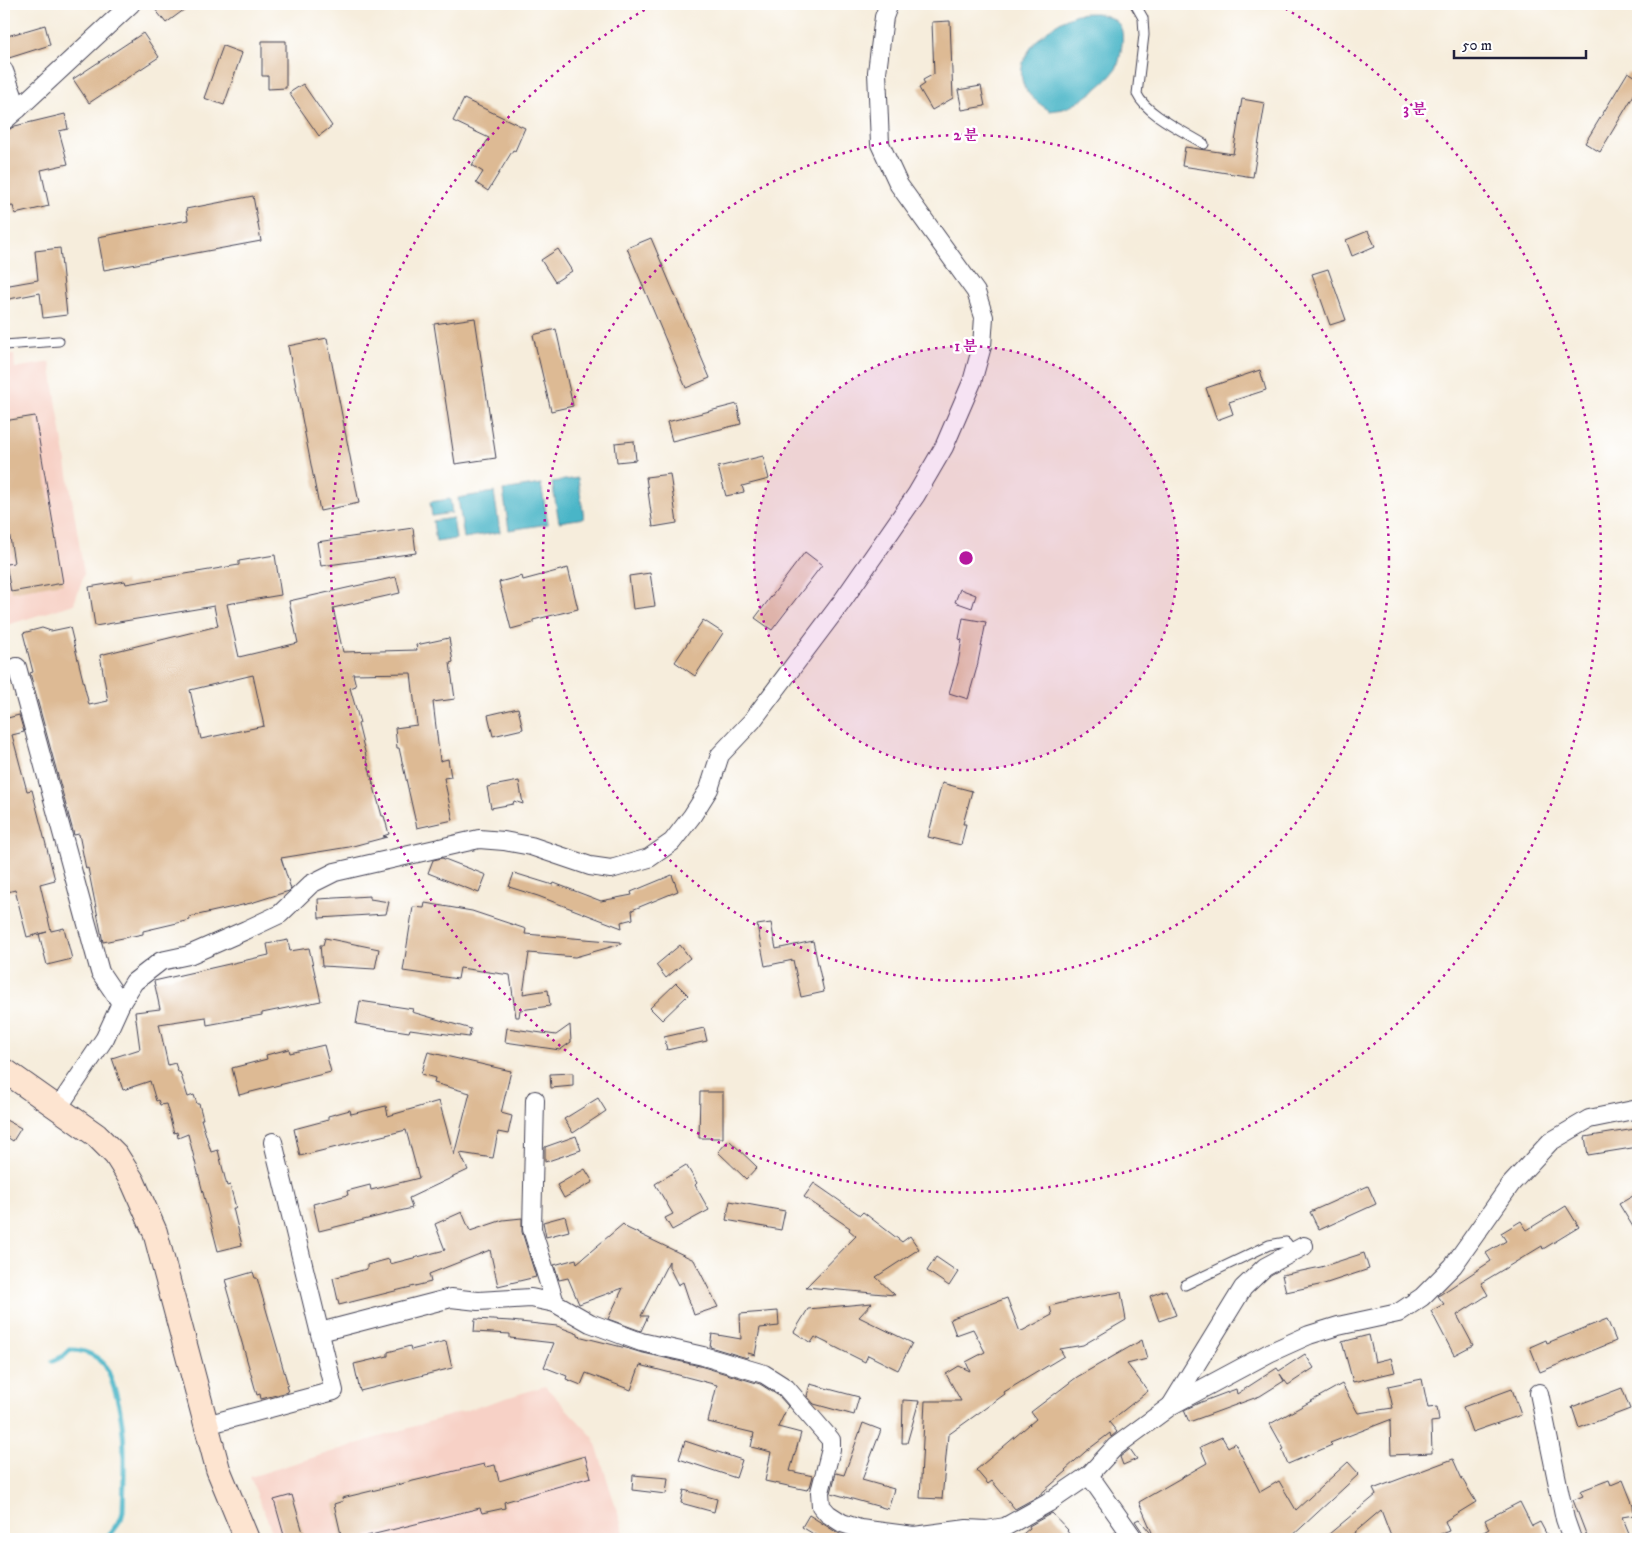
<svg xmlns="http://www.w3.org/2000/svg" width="1642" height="1543" font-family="'IM FELL DW Pica','Noto Serif KR',serif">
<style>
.built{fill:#f7d1c6}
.water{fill:#4ab5c7;stroke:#366c81}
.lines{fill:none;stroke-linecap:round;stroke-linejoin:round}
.stream{stroke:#4ab5c7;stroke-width:5}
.building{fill:#ddba94;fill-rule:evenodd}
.lane-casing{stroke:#424053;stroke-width:11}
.street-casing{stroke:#424053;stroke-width:20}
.secondary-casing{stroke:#424053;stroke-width:26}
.lane{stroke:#fff;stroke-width:9}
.street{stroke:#fff;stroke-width:18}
.secondary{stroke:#fde4d0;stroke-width:24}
.ring{fill:none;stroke:#b5179e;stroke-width:2.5;stroke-dasharray:2.5 5}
.centre{fill:#b5179e;stroke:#fff;stroke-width:2.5}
.ring-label{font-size:15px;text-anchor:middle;font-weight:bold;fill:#b5179e;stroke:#fff;stroke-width:5;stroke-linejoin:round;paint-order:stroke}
</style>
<rect width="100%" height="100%" fill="#fff"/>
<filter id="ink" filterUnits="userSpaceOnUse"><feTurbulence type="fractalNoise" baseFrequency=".02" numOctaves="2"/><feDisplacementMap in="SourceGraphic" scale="10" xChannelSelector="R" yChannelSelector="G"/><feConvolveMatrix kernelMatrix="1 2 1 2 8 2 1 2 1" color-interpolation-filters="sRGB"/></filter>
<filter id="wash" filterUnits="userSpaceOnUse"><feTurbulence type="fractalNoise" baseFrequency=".0096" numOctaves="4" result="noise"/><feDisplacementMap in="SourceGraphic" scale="20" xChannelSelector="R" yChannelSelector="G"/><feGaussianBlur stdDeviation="1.12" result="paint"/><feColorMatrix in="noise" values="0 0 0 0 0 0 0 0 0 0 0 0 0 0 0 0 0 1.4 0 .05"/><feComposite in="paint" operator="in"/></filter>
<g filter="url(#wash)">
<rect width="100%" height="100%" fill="#f6eddc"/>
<!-- built -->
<g class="built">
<path d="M14,354L15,368L50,362L84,574L74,604L4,626V355Z"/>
<path d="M545,1386L594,1438L626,1539H275L250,1477Z"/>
</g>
<!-- water -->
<g class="water">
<path d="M1096,13C1115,18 1125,23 1122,44C1121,52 1120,60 1117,67C1111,80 1079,104 1066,108C1061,110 1055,110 1050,111C1041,105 1030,98 1025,88C1009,57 1051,22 1077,14C1083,13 1090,13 1096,13Z"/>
<path d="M578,478L584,518L559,522L552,482Z"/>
<path d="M541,484L548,524L509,530L503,490Z"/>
<path d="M494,492L500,532L464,538L458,498Z"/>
<path d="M450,499L452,513L432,516L430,502Z"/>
<path d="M453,518L456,539L436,542L433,521Z"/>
</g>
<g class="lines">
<!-- stream -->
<path class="stream" d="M53,1361L64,1356L70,1350C81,1349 96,1355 104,1364C108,1369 110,1376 112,1382C128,1423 124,1468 123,1512L121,1519L106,1539"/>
</g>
<g id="blocks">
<!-- building -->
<g class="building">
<path d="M151,4H192L166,23Z"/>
<path d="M950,21L953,98L932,110L919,88L925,84L923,80L934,74L932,22Z"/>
<path d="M45,25L50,45L9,58L4,37Z"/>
<path d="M143,33L159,57L89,103L73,79Z"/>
<path d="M262,41H286V88L268,89V76H262Z"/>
<path d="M223,46L242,53L224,105L204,98Z"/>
<path d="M1628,72L1638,78V88L1600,152L1585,143Z"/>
<path d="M303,84L332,126L319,136L289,93Z"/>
<path d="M981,86L985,106L962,110L958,90Z"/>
<path d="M464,99L525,128L515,151L513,150L488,191L476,183L483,172L472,165L489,138L453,121Z"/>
<path d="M1242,99L1265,103L1253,177L1182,166L1185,147L1233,154Z"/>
<path d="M65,114L68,129L59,131L68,164L41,170L49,206L15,214L13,206L4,207V131L10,129L15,126Z"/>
<path d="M253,196L261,241L104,270L98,237L188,220L186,209Z"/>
<path d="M1368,231L1375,246L1352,256L1346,240Z"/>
<path d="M651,238L710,378L686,388L627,248Z"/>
<path d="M60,248L67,315L43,318L40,293L4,300V286L38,280L35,251Z"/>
<path d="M558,249L572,271L555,282L541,260Z"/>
<path d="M1328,269L1346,320L1330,325L1312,274Z"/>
<path d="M475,318L496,458L455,464L434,324Z"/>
<path d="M556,329L573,406L551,411L533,335Z"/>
<path d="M327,338L359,503L320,511L288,346Z"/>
<path d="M1260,370L1266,390L1229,402L1233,414L1217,420L1206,388Z"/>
<path d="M737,404L741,424L672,441L667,422Z"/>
<path d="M35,416L63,583L11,592L6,564L14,563L4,499V421Z"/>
<path d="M634,441L636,460L617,462L615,443Z"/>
<path d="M763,456L769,479L742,486L744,492L726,496L718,467Z"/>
<path d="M670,474L677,523L653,527L646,477Z"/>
<path d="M413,528L416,553L321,566L317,542Z"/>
<path d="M805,552L822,565L772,630L755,618Z"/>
<path d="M275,555L281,595L227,604L239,657L298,643L289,601L396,577L400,593L333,608L343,652L417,650L416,645L449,638L453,662L450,663L455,699L433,702L440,761L448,759L451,777L444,778L453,820L417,828L399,748H397L395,728L417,725L411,673L353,674L356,686L350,688L360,723L358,724L371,776L382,816H384L389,834L383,836L387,837L349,847L281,858L291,889L289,891L251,903L189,917L190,920L143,931V934L103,942L88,868L86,869L79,834L74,835L30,673L33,672L23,633L42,628L51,631L70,627L89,705L108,701L100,655L218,626L214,606L95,626L89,587L125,581L126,584L239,565V561ZM253,675L264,726L201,739L190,690Z"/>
<path d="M568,568L578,609L533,620V623L511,629L499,582L522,576L523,580Z"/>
<path d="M650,573L655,606L633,609L629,576Z"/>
<path d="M960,589L976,595L972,608L955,602Z"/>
<path d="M963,618L986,622L977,667L968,699L949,693L958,663L962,640L959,639Z"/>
<path d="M703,620L723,633L695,676L675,662Z"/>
<path d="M518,708L523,729L493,736L488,715Z"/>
<path d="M19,715L24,732L12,735L27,791L32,790L55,880L40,884L51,931L64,928L72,959L47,965L39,934L47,932L27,937L15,890L4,893V719Z"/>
<path d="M519,781L523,804L514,801L513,804L491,808L487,787Z"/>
<path d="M942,783L972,791L963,824H966L961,845L928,837Z"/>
<path d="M442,858L486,875L479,893L428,873L433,860Z"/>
<path d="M514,873L553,885L554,883L601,901L632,895L631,892L672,875L678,891L632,910L633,919L621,922L622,928L538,896L509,887Z"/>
<path d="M370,896V899L389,902L386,914L319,918L318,899Z"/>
<path d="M425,903L472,911L526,929L525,934L621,942V944L575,957L529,953L523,994L548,990L550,1006L520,1010L519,1017H516L510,975L460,968L458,979L403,971L413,907L424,908Z"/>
<path d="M771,923L776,949L813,941L824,992L801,997L793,960L765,966L757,925Z"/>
<path d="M325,938L379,949L375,969L322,966L320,945H323Z"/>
<path d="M288,940L290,951L309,948L321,1001L262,1013V1015L207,1025L206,1017L159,1024L168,1065L175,1063L178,1072H180L188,1097L194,1095L197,1104H199L203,1119H201L211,1152L218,1150L227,1186L230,1185L236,1208H233L242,1245L218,1251L188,1134L178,1138L177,1132L174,1133L166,1104L160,1105L158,1100L156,1101L150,1081L123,1090L112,1058L140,1049L135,1012L160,1009L154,981L269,955L267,944Z"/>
<path d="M680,945L690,958L666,978L656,965Z"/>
<path d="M676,983L688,995L662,1020L650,1008Z"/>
<path d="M360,1001L413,1009L412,1012L471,1029L469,1037L410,1029L409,1032L356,1024Z"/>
<path d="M570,1025L571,1042L560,1050L505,1042L507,1028L556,1035Z"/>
<path d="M704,1028L707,1041L667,1050L664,1037Z"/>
<path d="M324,1045L331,1072L239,1095L232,1068L267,1059L266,1055L289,1049L290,1053Z"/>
<path d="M428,1052L511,1071L501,1113L512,1116L508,1134L498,1132L493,1158L460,1153L468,1170L409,1198L412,1208L319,1231L313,1204L348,1195L347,1191L370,1185L371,1190L419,1178L406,1130L300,1156L294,1129L328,1120V1116L350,1110L351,1114L386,1106L388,1116L439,1101L454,1155L470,1093L434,1083L435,1078L421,1074Z"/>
<path d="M573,1073V1086L551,1088L550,1074Z"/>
<path d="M700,1092H723V1138H699Z"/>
<path d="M598,1098L606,1111L573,1133L564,1119Z"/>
<path d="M4,1119L21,1128L13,1141L4,1135Z"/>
<path d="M1635,1129L1638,1147L1588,1155L1585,1137Z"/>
<path d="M576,1136L581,1150L545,1162V1147Z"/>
<path d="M729,1140L757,1167L746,1179L718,1152Z"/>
<path d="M686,1165L697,1183L695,1185L709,1210L672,1230L665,1218L673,1214L655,1184Z"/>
<path d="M585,1169L593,1182L564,1198L557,1185Z"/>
<path d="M814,1183L860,1215L863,1212L902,1242L910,1236L919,1249L876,1277L895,1295L806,1287L856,1236L849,1230L850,1228L804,1197Z"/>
<path d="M1368,1186L1376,1204L1319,1230L1310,1212Z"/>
<path d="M1638,1193V1235L1619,1204Z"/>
<path d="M730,1201L785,1211L781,1230L726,1220Z"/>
<path d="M1566,1206L1579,1227L1543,1249L1542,1246L1481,1283L1488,1295L1457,1315L1473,1345L1454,1355L1431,1311L1444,1304L1438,1296L1491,1261L1486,1253L1506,1241L1501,1233L1521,1221L1527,1230Z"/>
<path d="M462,1212L470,1231L503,1220L522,1218V1232L536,1277L498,1286L490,1250L429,1274L431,1282L339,1305L333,1278L367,1269V1265L389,1259L390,1264L445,1250L435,1224Z"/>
<path d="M565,1216L569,1231L546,1237L543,1222Z"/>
<path d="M623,1224L627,1228L694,1260L718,1307L694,1315L683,1282L678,1285L669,1267V1261L641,1316H648L641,1331L608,1319L623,1288L579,1304L568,1278L559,1280L554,1265L576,1259L577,1263Z"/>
<path d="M1364,1253L1369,1269L1324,1284L1286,1292L1282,1275L1321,1267Z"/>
<path d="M936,1257L958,1272L949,1286L927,1271Z"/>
<path d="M253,1272L255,1278H257L288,1385L286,1386L288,1392L261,1399L260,1394L257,1395L226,1287L228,1286L226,1280Z"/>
<path d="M1166,1290L1176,1315L1159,1321L1150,1296Z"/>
<path d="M1121,1292L1126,1320L1083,1345L1060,1349L1064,1356L1004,1392L1005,1394L948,1435L942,1499L920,1498L925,1401H961L946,1374L959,1366L970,1371L966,1362L985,1352L973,1329L956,1335L950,1319L1007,1298L1020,1332L1052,1315L1050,1306L1078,1299Z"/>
<path d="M872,1303L859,1317L912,1343L898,1370L868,1355L865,1362L815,1337L811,1343L794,1332L808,1309Z"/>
<path d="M778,1311L779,1326L760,1328L755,1355L748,1353L747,1358L710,1347L712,1334L741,1339L740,1314Z"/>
<path d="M475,1319L511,1321L557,1326L578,1334V1336L626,1348L639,1352L700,1366L760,1384L779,1396L788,1406L778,1427L801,1433L790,1471L813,1476L810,1487H808L807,1490L765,1481L771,1452L751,1447L754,1433L708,1422L717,1385L640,1365L631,1390L586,1373L581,1385L566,1379L567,1376L544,1367L554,1343L510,1338V1334L474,1332Z"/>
<path d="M1607,1319L1616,1341L1540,1372L1530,1347L1546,1340L1547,1343Z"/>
<path d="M1369,1335L1375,1362L1391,1358L1395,1372L1353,1382L1342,1342Z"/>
<path d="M1142,1340L1147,1359L1127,1364L1148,1391L1109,1422L1117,1432L1111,1437L1110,1433L1085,1452L1065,1470L1067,1471L1037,1497L1015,1509L992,1481L988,1484L976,1470L1036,1419L1031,1412L1077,1377Z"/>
<path d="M446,1341L452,1368L360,1391L354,1364L388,1356V1352L410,1346L411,1350Z"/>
<path d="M1305,1354L1314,1368L1288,1385L1280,1374L1284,1381L1260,1396L1189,1422L1184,1410L1199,1403L1236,1389L1237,1394L1277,1368L1279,1371Z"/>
<path d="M1422,1379L1428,1408L1437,1407L1439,1421L1431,1422L1432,1453L1391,1455L1390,1422L1392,1419L1330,1443L1332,1445L1288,1464L1282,1450L1284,1449L1270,1424L1342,1384L1358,1413L1393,1408L1388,1386Z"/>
<path d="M810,1384L859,1397L854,1415L814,1404L807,1396Z"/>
<path d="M1622,1388L1630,1409L1579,1428L1572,1407Z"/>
<path d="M1512,1389L1521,1415L1472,1432L1463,1407Z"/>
<path d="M903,1400L919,1401L907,1443H902Z"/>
<path d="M863,1423L881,1430L862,1480L894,1489L888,1509L831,1493L836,1473L844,1475Z"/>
<path d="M1222,1437L1228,1447L1235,1443L1260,1492L1279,1481L1296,1510L1348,1462L1359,1474L1289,1539H1144L1143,1533L1135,1521L1139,1519L1154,1537L1139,1502L1207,1463L1200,1447Z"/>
<path d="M685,1441L742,1460L736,1478L679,1459Z"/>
<path d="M1130,1449L1137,1459L1123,1465L1120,1457Z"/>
<path d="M585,1456L591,1477L504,1502L505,1508L482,1513L480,1508L367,1536L368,1539H342L334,1504L343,1501L342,1498L484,1464L485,1467L495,1465L499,1481Z"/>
<path d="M1453,1459L1461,1477L1476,1502L1445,1521L1449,1531L1427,1539H1392L1381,1510L1347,1539H1323L1376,1495L1373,1489Z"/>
<path d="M633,1475L668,1478L666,1494L632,1490Z"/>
<path d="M1609,1480L1611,1485L1623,1480L1633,1505L1634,1515L1622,1517L1631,1539H1588L1573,1500L1583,1496L1580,1491Z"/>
<path d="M684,1490L717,1499L714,1512L681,1503Z"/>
<path d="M292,1495L305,1539H285L274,1500Z"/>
<path d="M1520,1502L1532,1526L1540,1522L1549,1539H1471L1489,1529L1485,1520Z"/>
<path d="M1052,1513L1068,1530L1067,1531L1073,1539H1017L1030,1528L1029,1526Z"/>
<path d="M809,1515L836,1532L850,1539H822L802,1527Z"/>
<path d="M1116,1532L1121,1539H1105Z"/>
</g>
</g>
</g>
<g filter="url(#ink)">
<use href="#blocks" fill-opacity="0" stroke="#424053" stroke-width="1"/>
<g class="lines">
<!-- lane casing -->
<g class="lane-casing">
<g id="lane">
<path d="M1135,4L1143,18L1144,35L1137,94C1146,114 1185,132 1204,144"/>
<path d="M4,345L59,341"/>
<path d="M1185,1285L1269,1245L1286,1242L1294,1252"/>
</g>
</g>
<!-- street casing -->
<g class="street-casing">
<g id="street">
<path d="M4,71L18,109"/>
<path d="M4,121L18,109L131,4"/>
<path d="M17,667L100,972L121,1003"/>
<path d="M535,1100L532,1229L555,1303"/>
<path d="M58,1108L105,1038L121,1003L134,982L161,961L189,955L246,930L280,914L311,884L335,872L479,839L504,841L531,846L590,866L611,869L649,858L672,842L692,816L709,789L720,755L752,721L841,603L916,495L944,447L972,382L982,346L984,317L976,292L899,185L880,144L877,72L884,17L889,4"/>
<path d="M320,1332L451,1298L478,1301L531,1298L555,1303L590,1323L641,1342L703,1356L764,1374L786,1388L831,1440V1449L820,1492L821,1506L828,1514L842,1523L860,1529L914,1536L967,1529L987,1530L1005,1527L1048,1503L1089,1475L1115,1447L1172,1405L1269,1353L1309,1335L1338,1326L1398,1313L1422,1297L1453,1266L1511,1184L1550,1142L1589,1119L1638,1109"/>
<path d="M1539,1393L1565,1519L1572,1539"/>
<path d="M1172,1404L1243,1288L1265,1267L1304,1246"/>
<path d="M206,1425L334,1391L273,1142"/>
<path d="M1089,1475L1134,1539"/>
</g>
</g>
<!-- secondary casing -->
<g class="secondary-casing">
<path id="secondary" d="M4,1070L96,1135L116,1155L133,1182L155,1232L218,1469L247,1539"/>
</g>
<!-- lane -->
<use href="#lane" class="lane"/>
<!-- street -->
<use href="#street" class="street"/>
<!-- secondary -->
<use href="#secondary" class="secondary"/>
</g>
</g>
<!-- distance rings -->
<circle cx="966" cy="558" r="212" fill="#b5179e" fill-opacity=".12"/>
<g class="ring">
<circle cx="966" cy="558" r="212"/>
<circle cx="966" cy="558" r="423"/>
<path d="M1279 5A635 635 0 1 1 653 5"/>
</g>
<circle cx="966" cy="558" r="8" class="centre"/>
<g class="ring-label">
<text x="1415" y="114">3 분</text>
<text x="966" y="140">2 분</text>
<text x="966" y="351">1 분</text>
</g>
<!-- margin -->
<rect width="1642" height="1543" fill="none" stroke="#fff" stroke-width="20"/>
<!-- scale -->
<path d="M1454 50v8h132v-8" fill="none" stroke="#22223b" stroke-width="2.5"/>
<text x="1462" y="50" font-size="15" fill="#22223b" stroke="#ffffff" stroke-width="4" paint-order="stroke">50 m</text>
</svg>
